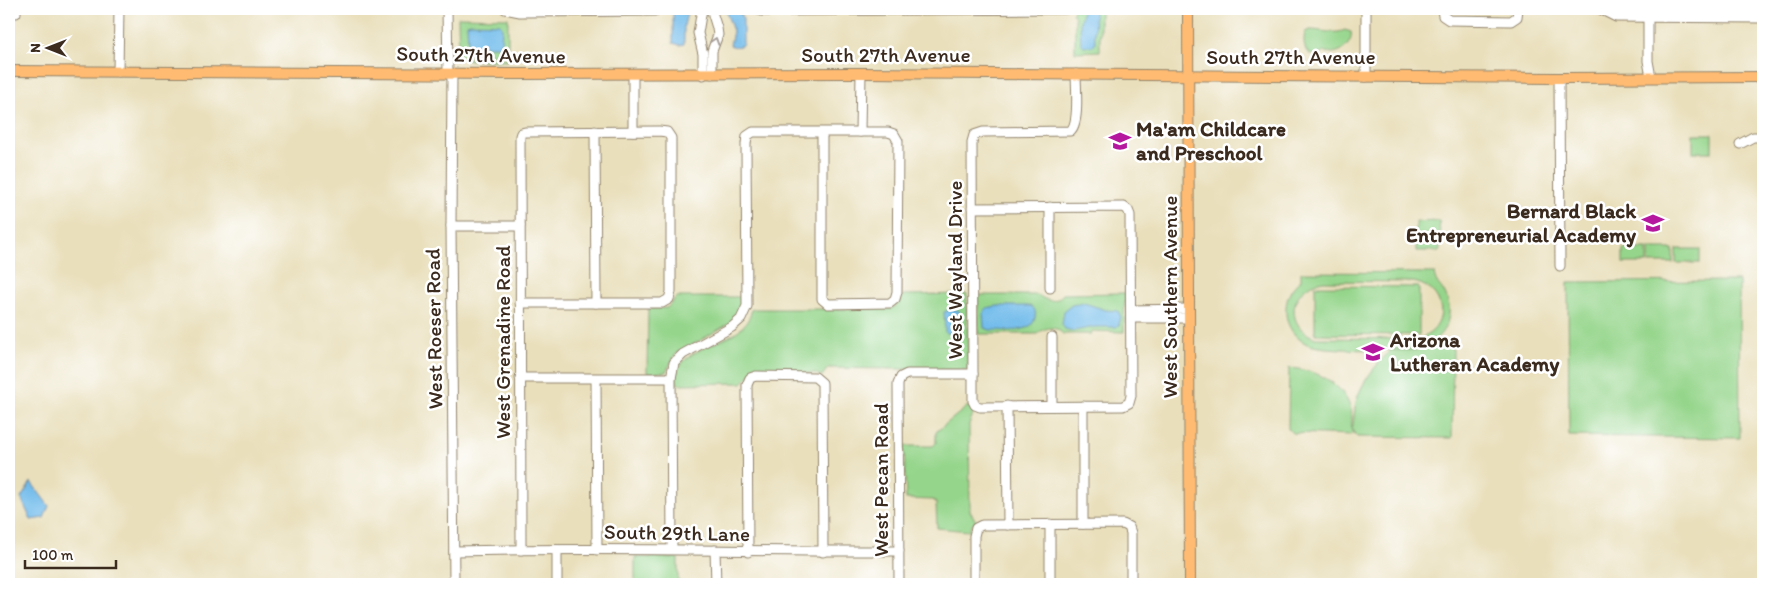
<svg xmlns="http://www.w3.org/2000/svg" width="1772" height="593" font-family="Itim,sans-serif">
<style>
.green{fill:#95d58b;stroke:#688054;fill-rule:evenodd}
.water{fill:#72bceb;stroke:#567384}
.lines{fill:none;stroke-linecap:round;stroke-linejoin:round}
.minor-casing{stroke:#92846c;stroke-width:11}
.major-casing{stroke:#92846c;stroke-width:12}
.minor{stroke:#fff;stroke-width:9}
.major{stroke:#ffbb71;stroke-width:10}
.oneway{stroke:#a79f9a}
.labels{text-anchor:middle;stroke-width:5;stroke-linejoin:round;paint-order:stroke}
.street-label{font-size:21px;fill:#3b2a1e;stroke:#fff}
.poi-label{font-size:21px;font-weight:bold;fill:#3b2a1e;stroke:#fff;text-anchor:start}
</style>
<rect width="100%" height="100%" fill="#fff"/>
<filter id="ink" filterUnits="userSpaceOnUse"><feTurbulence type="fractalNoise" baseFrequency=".02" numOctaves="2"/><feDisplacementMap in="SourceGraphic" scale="10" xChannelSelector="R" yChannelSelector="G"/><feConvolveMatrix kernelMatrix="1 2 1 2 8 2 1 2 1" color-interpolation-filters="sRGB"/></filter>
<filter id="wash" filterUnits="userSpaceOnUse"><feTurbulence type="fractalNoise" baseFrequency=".0096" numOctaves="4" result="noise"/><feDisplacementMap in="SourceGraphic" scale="20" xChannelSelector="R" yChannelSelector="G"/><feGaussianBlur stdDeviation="1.12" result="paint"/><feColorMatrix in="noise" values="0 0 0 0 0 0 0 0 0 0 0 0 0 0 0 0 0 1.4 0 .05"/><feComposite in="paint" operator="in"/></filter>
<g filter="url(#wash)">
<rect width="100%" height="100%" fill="#e9dfbb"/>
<!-- green -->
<g class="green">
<path d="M1075,9H1100V51L1075,52V17L1072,13Z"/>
<path d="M458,17L508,18V55H467L463,56L465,58H508V61L466,60L459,54Z"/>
<path d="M1310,30C1322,30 1335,35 1345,30L1351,32C1353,41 1345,50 1337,52C1332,54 1329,52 1325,52C1322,53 1320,55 1317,55C1303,56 1303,42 1305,32Z"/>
<rect x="1693" y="134" width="19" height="18"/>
<path d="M1439,221L1440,235H1416V222Z"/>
<path d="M1416,238H1439L1440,251H1416Z"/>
<rect x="1623" y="249" width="24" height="14"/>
<rect x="1649" y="249" width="24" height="14"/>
<rect x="1676" y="249" width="24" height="14"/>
<path d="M1301,272L1434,273C1436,285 1440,284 1445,294C1457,317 1442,341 1420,348C1402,351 1321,351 1307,344C1295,338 1287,327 1286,314C1285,300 1290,288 1301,280ZM1324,281L1413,282C1447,288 1451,329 1418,339L1316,338C1282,326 1290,285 1324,281Z"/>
<path d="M1739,281L1740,438L1569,436L1568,282Z"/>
<path d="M1315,286L1419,287V335L1315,334Z"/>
<path d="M1125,293L1124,332L1092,331L1091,334H1063C1054,325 1046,327 1037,334H978V295H1038C1048,302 1055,303 1063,294Z"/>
<path d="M967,294L968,370L828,368L822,376L813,373H752L742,383L677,384C677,381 676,376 677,372C688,341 746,345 752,309H891L899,303L903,295Z"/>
<path d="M677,297H741V309L737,319L675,355L666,372L647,373L648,309L667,308Z"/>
<path d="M1435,344H1442L1453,349L1452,438L1357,437L1352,430V435L1292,433L1288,429L1289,368C1315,370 1339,380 1350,406C1353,413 1351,423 1352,430C1354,421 1354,411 1356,402C1362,381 1376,365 1391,350H1416Z"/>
<path d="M968,406L974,412L969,424L970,511L976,521L971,525L969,531L937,528L936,502L933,500L906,499L904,446H933L936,443V432Z"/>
<path d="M635,557L678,558V584H635Z"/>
</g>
<!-- water -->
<g class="water">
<path d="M673,9H688L684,26V44L680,45L673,43Z"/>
<path d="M725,9H738L743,19V42L742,45C738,47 733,47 730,45L733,31Z"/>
<path d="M1083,9H1094L1095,42L1093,46H1084L1081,43L1080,22Z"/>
<path d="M471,23L500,24L502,28L501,46H468L467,24Z"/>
<path d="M1084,303L1106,310L1118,311L1121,317L1119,325L1116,327H1095L1074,331L1065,329L1062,325L1064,311L1072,305Z"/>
<path d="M997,306H1031C1035,309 1036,311 1035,317C1033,335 1003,330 990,330L984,328L983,314L986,308Z"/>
<path d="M952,309L958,310L960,312L959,333H946L945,331L944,312Z"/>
<path d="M31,482L49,506L44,518L31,520L21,498Z"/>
</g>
</g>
<g filter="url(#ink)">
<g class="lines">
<!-- minor casing -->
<g class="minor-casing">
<g id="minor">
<path d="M447,9L448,74"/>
<path d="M505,9L520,12L654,11L660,9"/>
<path d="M702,9L698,33L703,54V75"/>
<path d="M755,9L762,11L1066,9"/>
<path d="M1442,9L1443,16L1449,20L1511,21L1517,17L1518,9"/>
<path d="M1600,9L1616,17L1763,18"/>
<path d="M1648,9V61L1651,77"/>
<path d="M9,13H16V9"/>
<path d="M118,72L119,9"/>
<path d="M452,74L451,226L454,584"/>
<path d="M712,74V51L718,35L717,28L713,15L712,9"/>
<path d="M633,75V131"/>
<path d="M1366,77V9"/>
<path d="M1559,78L1560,266"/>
<path d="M595,131L596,303"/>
<path d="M860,132L861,73"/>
<path d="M1740,144L1753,137H1763"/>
<path d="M972,208L1124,207L1128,210L1130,215L1131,396L1129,403L1123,406L980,407L975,405L973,401V374L972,142L974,135L983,132L1070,131C1080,124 1076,87 1076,74"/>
<path d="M451,226H520"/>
<path d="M1050,288V207"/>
<path d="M520,303H662L669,299L671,292V138L667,132L659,131L525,132L521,133L520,136L521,550"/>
<path d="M1131,310L1188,309"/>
<path d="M1131,318H1188"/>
<path d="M1052,337V406"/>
<path d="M520,378H671"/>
<path d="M596,379L597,550"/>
<path d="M1007,406L1008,525"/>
<path d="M1083,406V524"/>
<path d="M672,549L671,378L674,363L683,354L732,327L741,319L747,306L746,144L747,136L753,132H888L894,134L898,141L897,292L895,299L890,303L828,304L822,299V132"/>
<path d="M557,550V584"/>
<path d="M715,550L716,584"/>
<path d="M454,551C602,547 750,552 899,551"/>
<path d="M748,552L747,385L750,378L756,376L815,377L822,383L823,552"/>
<path d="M899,584L898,384L901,377L907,374H973"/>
<path d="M974,584V536L976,528L982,525L1123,524L1129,527L1131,533V584"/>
<path d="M1050,584V524"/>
</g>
</g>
<!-- major casing -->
<g class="major-casing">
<g id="major">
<path d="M1188,9L1190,584"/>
<path d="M9,71L514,74L861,73L1559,78L1763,77"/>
</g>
</g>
<!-- minor -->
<use href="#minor" class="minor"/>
<!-- major -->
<use href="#major" class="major"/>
</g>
<!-- one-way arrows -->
<defs><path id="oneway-chevron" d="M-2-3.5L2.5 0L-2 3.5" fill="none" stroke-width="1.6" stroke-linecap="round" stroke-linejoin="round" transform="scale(1.25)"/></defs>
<use class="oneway" href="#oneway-chevron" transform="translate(715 41) rotate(-72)"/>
</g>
<!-- icons -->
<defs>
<g id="school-bare" transform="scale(1.725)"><path d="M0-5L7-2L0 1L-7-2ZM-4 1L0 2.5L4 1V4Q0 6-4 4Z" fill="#b5179e" stroke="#fff" stroke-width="2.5" paint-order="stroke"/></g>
</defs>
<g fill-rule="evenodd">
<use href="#school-bare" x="1120" y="141"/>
<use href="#school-bare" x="1653" y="223"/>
<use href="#school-bare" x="1373" y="352"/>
</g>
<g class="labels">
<!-- street labels -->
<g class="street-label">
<text transform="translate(481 55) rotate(1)" y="7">South 27th Avenue</text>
<text x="886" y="62">South 27th Avenue</text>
<text x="1291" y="64">South 27th Avenue</text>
<text transform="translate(955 270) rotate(-90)" y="7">West Wayland Drive</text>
<text transform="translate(1170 297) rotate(-90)" y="7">West Southern Avenue</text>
<text transform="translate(434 329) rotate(-91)" y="7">West Roeser Road</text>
<text transform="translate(503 342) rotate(-90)" y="7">West Grenadine Road</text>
<text transform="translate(881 480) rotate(-90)" y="7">West Pecan Road</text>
<text transform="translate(677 533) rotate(1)" y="7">South 29th Lane</text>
</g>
<!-- poi labels -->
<g class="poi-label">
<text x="1136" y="136">Ma'am Childcare<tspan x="1136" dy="24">and Preschool</tspan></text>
<text x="1636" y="218" text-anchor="end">Bernard Black<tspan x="1636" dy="24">Entrepreneurial Academy</tspan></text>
<text x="1390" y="347">Arizona<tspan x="1390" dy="24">Lutheran Academy</tspan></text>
</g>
</g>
<!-- margin -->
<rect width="1772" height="593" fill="none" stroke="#fff" stroke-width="30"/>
<!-- north arrow -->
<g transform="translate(48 48) rotate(270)" stroke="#ffffff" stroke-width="4" paint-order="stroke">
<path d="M0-4L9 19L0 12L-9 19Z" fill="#3b2a1e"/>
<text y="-8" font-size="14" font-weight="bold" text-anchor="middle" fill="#3b2a1e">N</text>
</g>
<!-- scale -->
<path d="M25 560v8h91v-8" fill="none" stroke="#3b2a1e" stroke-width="2.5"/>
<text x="32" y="560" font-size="15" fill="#3b2a1e" stroke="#ffffff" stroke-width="4" paint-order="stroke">100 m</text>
</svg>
